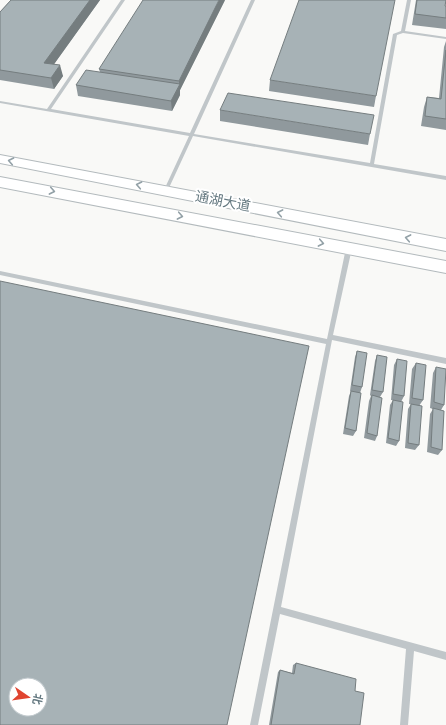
<svg xmlns="http://www.w3.org/2000/svg" width="446" height="725" font-family="Arial,'Noto Sans SC',sans-serif">
<style>
.lines{fill:none;stroke-linecap:round;stroke-linejoin:round}
.secondary-casing{stroke:#b3babd;stroke-width:2}
.service{fill:#c0c6c9;fill-rule:evenodd}
.secondary{fill:#fff;fill-rule:evenodd}
.wall{fill:#90999d}
.shaded-wall{fill:#757d7f}
.building{fill:#a7b2b6;stroke:#757d7f;fill-rule:evenodd}
.oneway{stroke:#93a1a7}
.labels{text-anchor:middle;stroke-width:4;stroke-linejoin:round;paint-order:stroke}
.street-label{font-size:14px;fill:#657981;stroke:#fff}
</style>
<rect width="100%" height="100%" fill="#f9f9f7"/>
<g class="lines">
<!-- secondary casing -->
<g class="secondary-casing">
<g id="secondary">
<path d="M0,155L446,239V251L0,163Z"/>
<path d="M0,177L446,261V273L0,187Z"/>
</g>
</g>
<!-- service -->
<g class="service">
<path d="M121,0H125L51,109L190,133L251,0H255L194,134L370,163L393,34L401,31L407,0H411L405,31L446,37V39L403,33L397,35L374,164L446,176V180L193,136L168,190L166,192L164,190L189,136L0,103V101L47,109Z"/>
<path d="M349,246L352,248L333,335L446,358V364L332,340L281,607L446,652V660L414,651L408,725H400L406,649L280,614L258,725H250L326,344L0,275V271L327,339L346,248Z"/>
</g>
<!-- secondary -->
<use href="#secondary" class="secondary"/>
</g>
<!-- wall -->
<g class="wall">
<path d="M11,0H100L54,64L63,76L54,89L0,80V12Z"/>
<path d="M225,0L180,90V95L172,111L78,96L76,85L100,72L99,69Z"/>
<path d="M416,0H446L445,6H446V29L412,25Z"/>
<path d="M446,41V130L421,126L424,107L427,97L439,98L444,47Z"/>
<path d="M270,80L376,96L374,107L269,91Z"/>
<path d="M220,110L370,134L368,145L220,121Z"/>
<path d="M357,351L362,387L360,393L356,431L353,436L343,434L349,396L351,391H350L355,357Z"/>
<path d="M377,355L383,392L380,397L377,436L375,441L364,438L369,401L371,396L370,395L375,361Z"/>
<path d="M397,359L404,396L401,402L399,441L396,446L386,443L390,405L393,400H391L394,365Z"/>
<path d="M416,363L423,400L419,406V445L415,450L405,448L408,409L411,404H409L412,369Z"/>
<path d="M436,367L444,405L441,410L442,450L438,455L427,452L430,414L433,409L430,408L433,373Z"/>
<path d="M296,663L355,691L360,725H269L278,672L280,670L292,673L293,665Z"/>
</g>
<!-- shaded-wall -->
<g class="shaded-wall">
<path d="M90,0H100L47,74L44,63Z"/>
<path d="M219,0H225L180,90V95L172,111L171,101L179,86V81Z"/>
<path d="M60,65L63,76L54,89L51,78Z"/>
</g>
<!-- building -->
<g class="building">
<path d="M11,0H90L44,63L60,65L51,78L0,70V12Z"/>
<path d="M143,0H219L179,81L99,69Z"/>
<path d="M299,0H395L376,96L270,80Z"/>
<path d="M417,0H446L445,6H446V18L415,14Z"/>
<path d="M446,50V119L425,116L427,97L441,99Z"/>
<path d="M86,70L180,84L171,101L76,85Z"/>
<path d="M228,93L374,115L370,134L220,110Z"/>
<path d="M0,281L309,346L227,725H0ZM16,685H40V709H16Z"/>
<path d="M357,351L367,353L362,387L352,385Z"/>
<path d="M377,355L387,357L383,392L372,390Z"/>
<path d="M397,359L407,361L404,396L393,394Z"/>
<path d="M416,363L426,365L423,400L412,398Z"/>
<path d="M436,367L446,369L444,405L434,402Z"/>
<path d="M351,391L361,393L356,431L345,428Z"/>
<path d="M372,395L382,398L377,436L367,433Z"/>
<path d="M393,400L403,402L399,441L388,438Z"/>
<path d="M411,404L422,406L419,445L408,443Z"/>
<path d="M433,408L444,411L442,450L431,447Z"/>
<path d="M296,663L356,679L355,691L364,693L360,725H271L280,670L294,674Z"/>
</g>
<!-- one-way arrows -->
<defs><path id="oneway-chevron" d="M-2-3.5L2.5 0L-2 3.5" fill="none" stroke-width="1.6" stroke-linecap="round" stroke-linejoin="round"/></defs>
<g class="oneway">
<use href="#oneway-chevron" transform="translate(11 161) rotate(-169)"/>
<use href="#oneway-chevron" transform="translate(139 185) rotate(-169)"/>
<use href="#oneway-chevron" transform="translate(52 191) rotate(11)"/>
<use href="#oneway-chevron" transform="translate(280 213) rotate(-169)"/>
<use href="#oneway-chevron" transform="translate(180 216) rotate(11)"/>
<use href="#oneway-chevron" transform="translate(408 238) rotate(-169)"/>
<use href="#oneway-chevron" transform="translate(321 243) rotate(11)"/>
</g>
<g class="labels">
<!-- street labels -->
<g class="street-label">
<text transform="translate(223 201) rotate(11)" y="5">通湖大道</text>
</g>
</g>
<!-- north arrow -->
<g transform="translate(28 697) rotate(103)"><circle r="19" fill="#ffffff" stroke="#c1c9cd"/>
<path d="M0-3L7 15L0 10L-7 15Z" fill="#e04430"/>
<text y="-6" font-size="11" font-weight="bold" text-anchor="middle" fill="#657981">北</text>
</g>
</svg>
